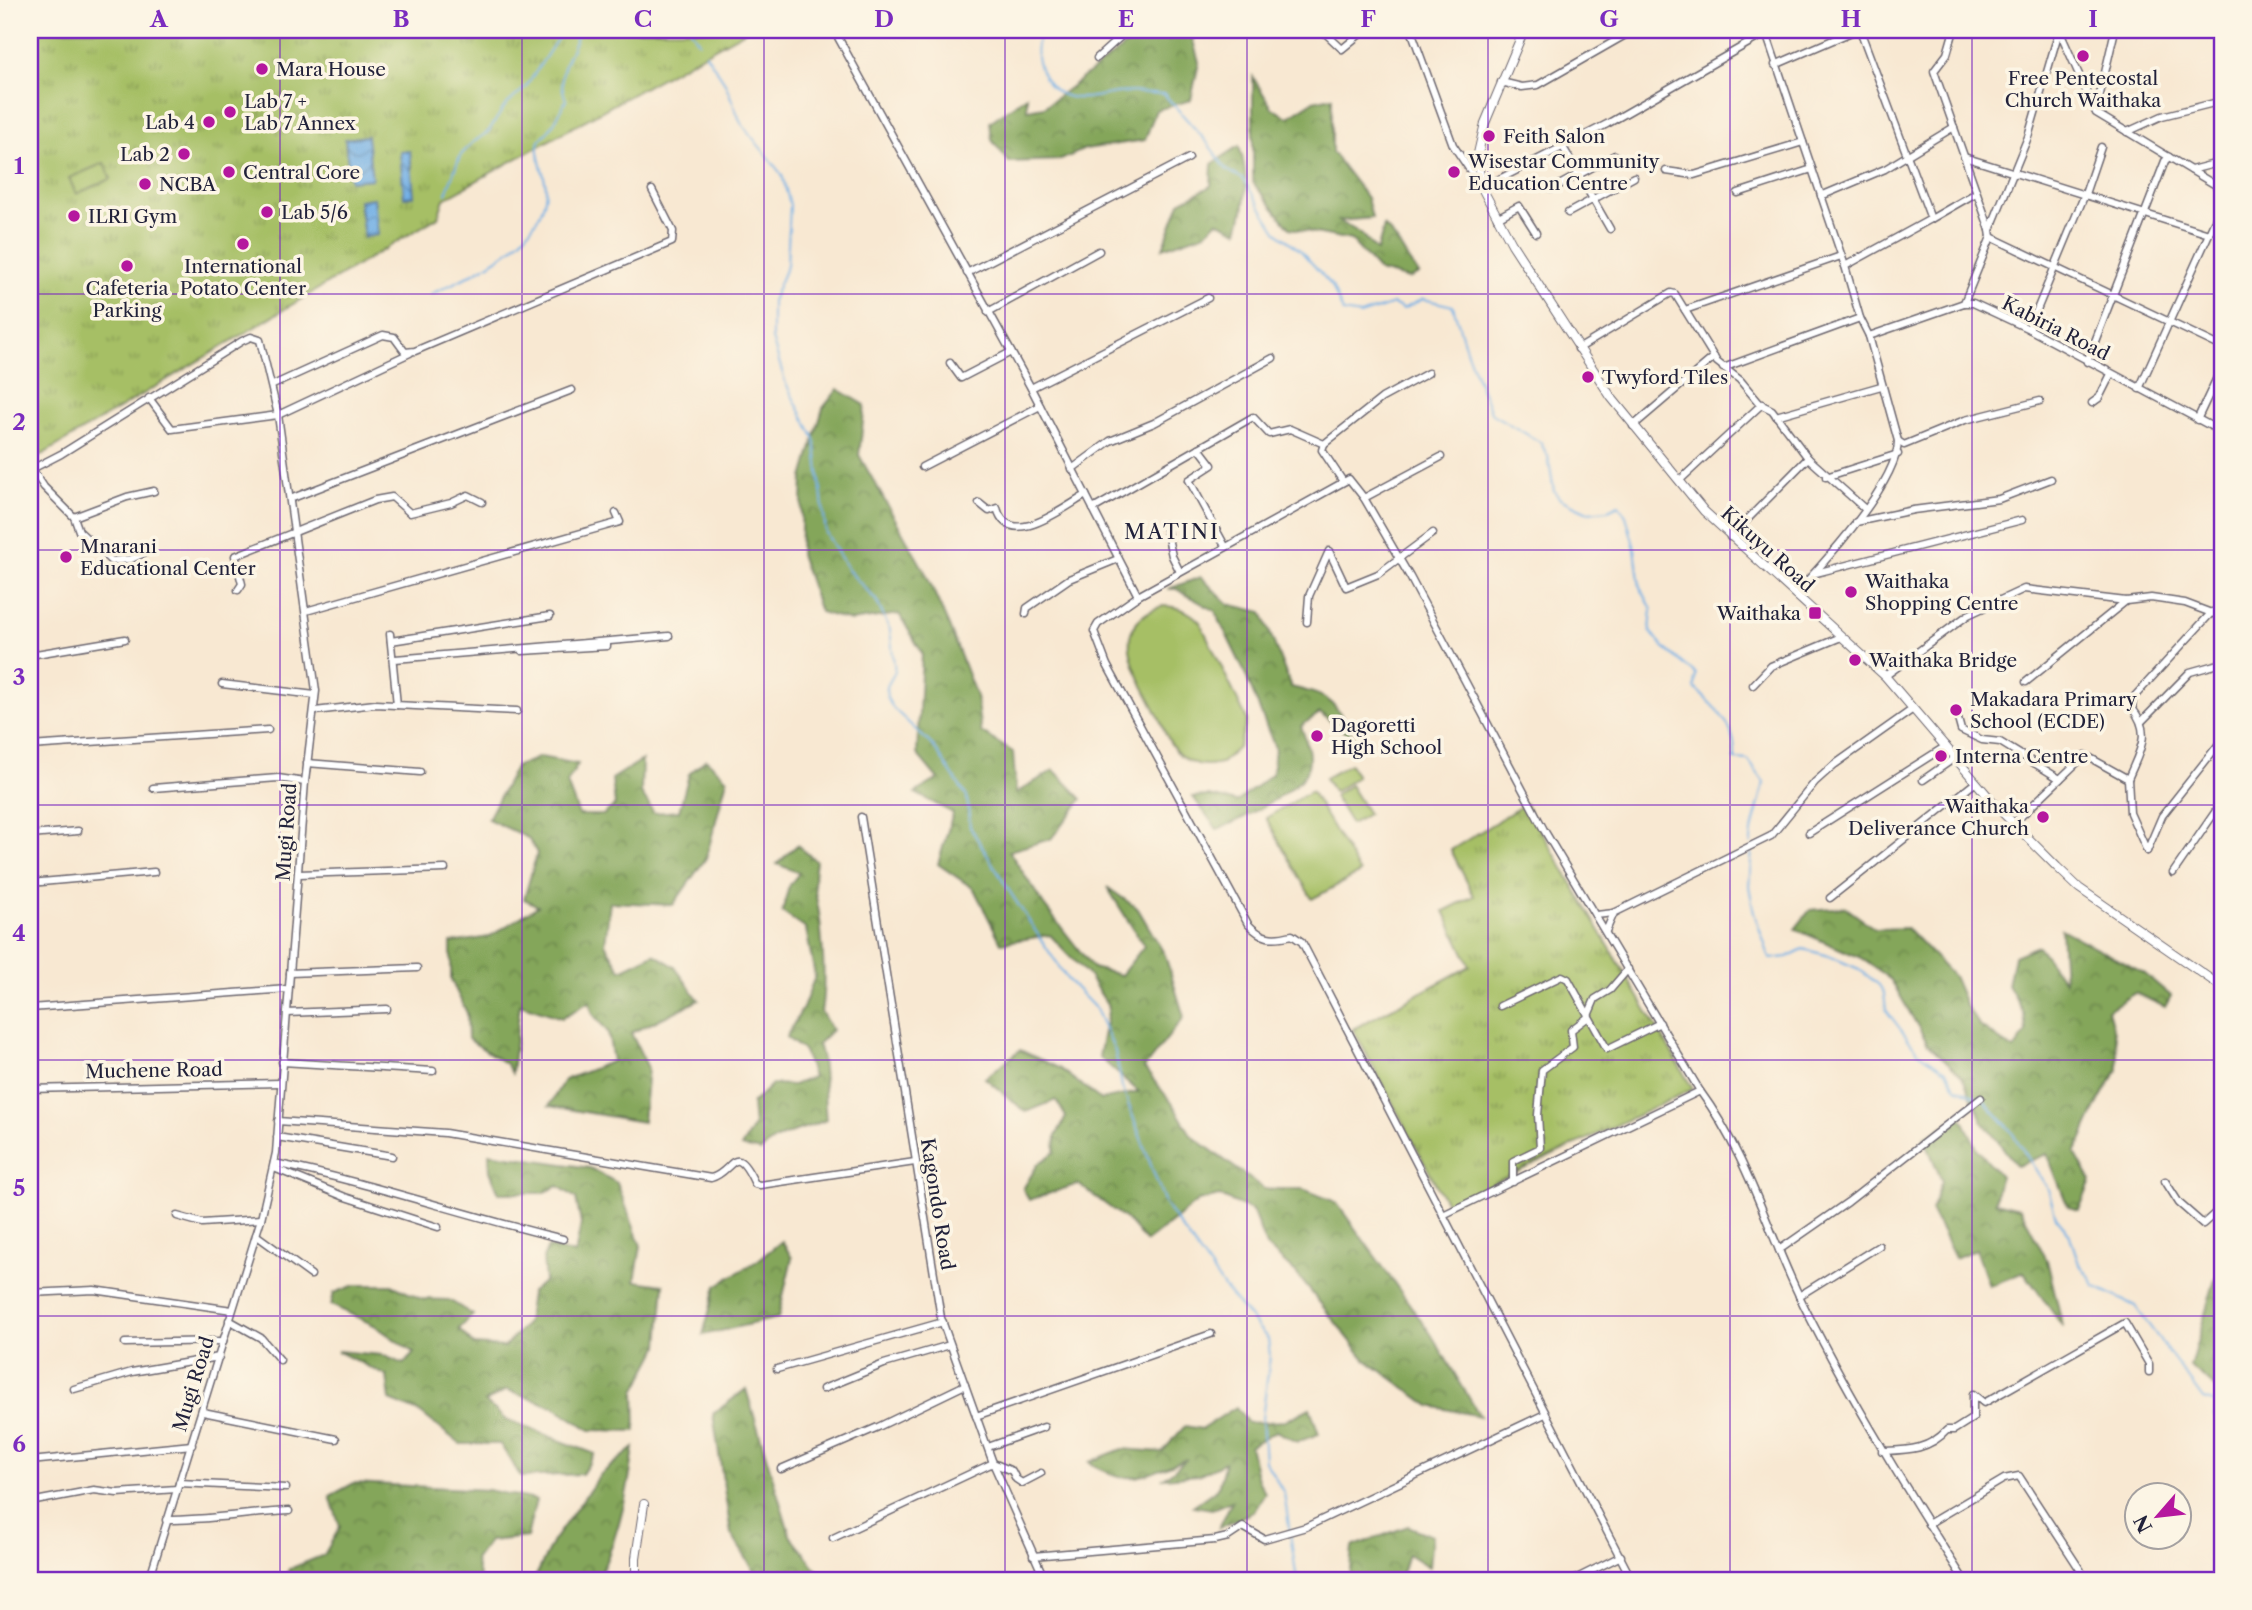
<svg xmlns="http://www.w3.org/2000/svg" width="2252" height="1610" font-family="'Libre Caslon Text',serif">
<style>
.grass{fill:url(#grass-tufts);stroke:#647050;stroke-width:2}
.forest{fill:url(#forest-crowns);stroke:#53644a;stroke-width:2}
.garden{fill:#a6bf65;stroke:#647050;stroke-width:2}
.water{fill:url(#water-waves);stroke:#4a6990;stroke-width:2}
.lines{fill:none;stroke-linecap:round;stroke-linejoin:round}
.stream{stroke:#73b0e5;stroke-width:2}
.street-casing{stroke:#6d6770;stroke-width:9}
.secondary-casing{stroke:#6d6770;stroke-width:10}
.street{stroke:#fff;stroke-width:6}
.secondary{stroke:#fff;stroke-width:8}
.grid{fill:none;stroke:#7b2cbf;stroke-width:2;stroke-opacity:0.55}
.poi-dot{fill:#b5179e;stroke:#fcf5e5;stroke-width:2.5}
.labels{text-anchor:middle;stroke-width:7;stroke-linejoin:round;paint-order:stroke}
.poi-label{font-size:19px;fill:#22223b;stroke:#fcf5e5;text-anchor:start}
.street-label{font-size:19px;fill:#22223b;stroke:#fcf5e5}
.neighbourhood-label{font-size:21px;letter-spacing:2px;fill:#22223b;stroke:#fcf5e5}
.neatline{fill:none;stroke:#7b2cbf;stroke-width:2.5}
.grid-label{font-size:23px;text-anchor:middle;font-weight:bold;fill:#7b2cbf}
</style>
<defs>
<pattern id="grass-tufts" width="24" height="20" patternUnits="userSpaceOnUse" patternTransform="scale(1.75)"><rect width="24" height="20" fill="#a6bf65"/><path d="M3 7l-1-3M5 7V3M7 7l1-3M15 17l-1-3M17 17v-4M19 17l1-3" fill="none" stroke="#879b54"/></pattern>
<pattern id="forest-crowns" width="20" height="18" patternUnits="userSpaceOnUse" patternTransform="scale(1.75)"><rect width="20" height="18" fill="#84a65a"/><path d="M2 6a3 3 0 1 1 6 0M12 15a3 3 0 1 1 6 0" fill="none" stroke="#6c874c"/></pattern>
<pattern id="water-waves" width="16" height="10" patternUnits="userSpaceOnUse" patternTransform="scale(1.75)"><rect width="16" height="10" fill="#73b0e5"/><path d="M0 5q4-4 8 0t8 0" fill="none" stroke="#5e8fbb"/></pattern>
</defs>
<rect width="100%" height="100%" fill="#fcf5e5"/>
<filter id="ink" filterUnits="userSpaceOnUse"><feTurbulence type="fractalNoise" baseFrequency=".0143" numOctaves="2"/><feDisplacementMap in="SourceGraphic" scale="14" xChannelSelector="R" yChannelSelector="G"/><feConvolveMatrix kernelMatrix="1 2 1 2 8 2 1 2 1" color-interpolation-filters="sRGB"/></filter>
<filter id="wash" filterUnits="userSpaceOnUse"><feTurbulence type="fractalNoise" baseFrequency=".00686" numOctaves="4" result="noise"/><feDisplacementMap in="SourceGraphic" scale="28" xChannelSelector="R" yChannelSelector="G"/><feGaussianBlur stdDeviation="1.57" result="paint"/><feColorMatrix in="noise" values="0 0 0 0 0 0 0 0 0 0 0 0 0 0 0 0 0 1.4 0 .05"/><feComposite in="paint" operator="in"/></filter>
<g filter="url(#wash)">
<rect width="100%" height="100%" fill="#f8e8d2"/>
<!-- grass -->
<g class="grass">
<path d="M30,30H747L444,199L438,217L30,462Z"/>
<path d="M1525,804L1693,1089L1447,1205L1353,1029L1470,966L1444,911L1474,896L1451,850Z"/>
</g>
<!-- forest -->
<g class="forest">
<path d="M1146,30H1190L1199,62L1191,100L1156,110L1145,140L1085,149L1061,160L1009,162L992,140L990,122L1027,96V110L1044,107Z"/>
<path d="M1253,77L1272,108L1288,117L1313,101L1332,97V152L1367,198L1372,218L1339,221L1360,233L1377,251L1384,226C1400,240 1404,259 1419,274L1409,279L1379,271L1351,240L1290,228L1253,183Z"/>
<path d="M1239,146C1249,176 1247,201 1238,231L1217,221L1206,233L1163,248L1180,202L1211,186L1212,164Z"/>
<path d="M838,389L865,405L859,455L925,572L949,626L976,696L981,732L1013,752L1016,793L1054,770L1082,799L1051,839L1009,851L1044,905L1093,968L1121,975L1144,946L1107,887L1138,909L1165,955L1184,1017L1144,1068L1172,1103L1192,1136L1264,1189H1303L1336,1202L1431,1334L1480,1416L1430,1406L1365,1359L1296,1273L1266,1246L1252,1210L1220,1196L1198,1201L1146,1242L1127,1220L1078,1184L1029,1200L1023,1189L1038,1164L1055,1152L1056,1136L1066,1117L1056,1100L1026,1112L985,1078L1020,1050L1059,1068L1101,1100L1139,1092L1099,1057L1109,1007L1088,975L1050,935L1001,943L974,889L938,864L953,813L915,793L938,779L917,754L922,653L899,614L851,621L820,612L800,554L803,478L823,408Z"/>
<path d="M1201,577L1228,604L1262,612L1291,687C1334,697 1334,701 1354,739L1320,713L1301,726C1306,741 1314,758 1305,774C1294,792 1237,823 1217,829L1193,797L1209,796L1237,802L1272,774L1275,748L1244,671L1215,611L1176,589H1168Z"/>
<path d="M540,757L578,764L567,783L579,815H603L615,805L612,779L642,760L641,793L654,813L679,811L689,774L706,759L727,779L706,858L673,905L610,902L605,944L621,970L654,954L674,966L699,1000L631,1033L648,1068L643,1122L549,1106L564,1080L613,1061L608,1032L593,1014L589,1002L562,1018L520,1004L512,1073L506,1064L468,1039L467,1013L451,980V943L489,937L538,906L524,899L537,853L528,838L488,819L515,767Z"/>
<path d="M797,845L816,861C811,888 817,894 820,920C823,951 826,981 821,1012L832,1030L818,1044C826,1067 823,1094 826,1120C803,1130 778,1133 761,1151L741,1147L754,1126L752,1104L772,1084L793,1085L813,1077L804,1051L786,1037L803,1008L815,976L806,929L782,912L789,886L799,873L777,864Z"/>
<path d="M1845,907L1875,929L1907,928L1953,976L1966,1006L1981,1027L2014,1050L2026,1032L2024,1013L2008,985L2014,956L2038,946L2064,981L2061,929L2144,973L2171,996L2165,1007L2135,993L2108,1010L2116,1040L2118,1071C2097,1097 2090,1124 2075,1153L2091,1181L2079,1210L2068,1207L2047,1154L2017,1166L1983,1122L1962,1076L1928,1044L1891,980L1861,958L1795,929L1810,910Z"/>
<path d="M1961,1116L1978,1150L2000,1176L1995,1202L2020,1208L2047,1260L2063,1327L2024,1272L1989,1286L1976,1249L1955,1258L1931,1210L1942,1181L1924,1138Z"/>
<path d="M489,1153L590,1168L617,1183L641,1246L635,1281L664,1285L659,1346L635,1391L636,1431L590,1430L554,1407L507,1390L485,1402L507,1420L595,1454L582,1474L521,1477L500,1444H460L421,1413L390,1400L387,1376L337,1351L382,1355L404,1364L414,1353L374,1325L331,1305L334,1293L355,1285H392L421,1299L449,1300L473,1315L459,1329L474,1345L504,1347L527,1323L531,1292L545,1281L543,1258L548,1247L575,1254L581,1224L576,1198L558,1186L543,1193H499L490,1171Z"/>
<path d="M782,1241L792,1258L778,1318L703,1335L716,1286L757,1261Z"/>
<path d="M2222,1272V1393L2190,1367L2215,1279Z"/>
<path d="M746,1389L790,1535L825,1580H760L731,1534L713,1414Z"/>
<path d="M1236,1407L1248,1423L1285,1421L1310,1408L1319,1434L1297,1442L1276,1431L1250,1446L1258,1480L1265,1493L1253,1512L1219,1528L1232,1501L1212,1509L1193,1506L1218,1488L1225,1462L1198,1475L1164,1478L1187,1459C1145,1474 1131,1490 1089,1462L1122,1449L1162,1452L1185,1426L1202,1429Z"/>
<path d="M634,1448C629,1490 619,1531 602,1571L608,1580H534L553,1541L601,1474Z"/>
<path d="M354,1483L488,1490L536,1500L527,1537L489,1541L475,1560L480,1580H284L289,1569L324,1555L340,1527L330,1496Z"/>
<path d="M1408,1526L1432,1536L1429,1567L1408,1554L1400,1580H1349L1352,1547Z"/>
</g>
<!-- garden -->
<g class="garden">
<path d="M104,163L111,179L76,194L69,178Z"/>
<path d="M1162,606C1177,606 1190,611 1200,622L1247,720L1238,748L1221,763C1207,767 1192,765 1180,755C1169,746 1163,726 1157,713C1139,676 1103,626 1162,606Z"/>
<path d="M1350,764L1357,777L1334,792L1325,778Z"/>
<path d="M1350,785L1368,814L1351,824L1334,796Z"/>
<path d="M1311,791L1360,873L1312,899L1266,818Z"/>
</g>
<!-- water -->
<g class="water">
<path d="M367,136L372,179L350,181L345,139Z"/>
<path d="M410,151L414,196L404,197L400,152Z"/>
<path d="M374,198L378,235L364,237L359,200Z"/>
</g>
<g class="lines">
<!-- stream -->
<g class="stream">
<path d="M691,30L699,42"/>
<path d="M1041,30C1035,45 1035,56 1041,71C1058,108 1086,98 1116,93C1132,91 1148,93 1164,94L1206,141L1227,170L1243,179L1276,231L1301,251L1332,286L1343,312L1360,315L1393,304L1403,309L1423,299L1453,306L1467,353L1492,414L1540,442L1548,456L1554,491L1560,499L1588,512L1608,510L1619,505L1626,516L1635,549L1640,587L1652,609L1650,631L1664,648L1696,674L1695,688C1718,712 1736,723 1735,759L1748,760L1764,782C1761,800 1750,828 1751,844"/>
<path d="M706,54L725,83L741,123L782,175L790,205L787,265L772,301V339L786,384L815,439L826,533L848,570L876,600L890,630L895,672L886,688L887,698L893,708L934,747L967,797L970,827L1010,892L1067,979L1096,1009L1115,1051L1122,1087L1166,1206L1225,1289L1268,1339L1270,1356L1262,1419L1265,1461L1284,1493L1297,1580"/>
<path d="M446,193L460,156L472,143L488,132L505,106L526,87L563,30"/>
<path d="M431,294C471,276 545,242 546,189C546,175 534,153 539,141C542,137 547,133 550,129C557,120 561,110 566,100C554,69 572,56 579,30"/>
<path d="M1752,849L1749,886L1754,913L1770,959L1787,957L1803,949L1826,955L1859,969L1879,985L1884,993L1886,1010L1917,1051L1946,1071L1956,1088L1977,1097"/>
<path d="M1982,1099L2009,1128L2048,1189L2056,1217L2069,1233L2079,1264L2091,1278L2094,1286L2135,1306L2203,1399L2216,1403L2215,1416L2222,1426"/>
</g>
</g>
</g>
<g filter="url(#ink)">
<g class="lines">
<!-- street casing -->
<g class="street-casing">
<g id="street">
<path d="M834,30L1031,388L1138,596L1349,479L1364,498L1410,577L1544,830L1700,1091L1443,1215"/>
<path d="M1322,30L1342,49L1365,30"/>
<path d="M1411,30L1453,145L1482,188L1607,124L1766,33"/>
<path d="M1765,30L1845,266L1860,318L1869,336L1898,441C1898,482 1823,564 1795,594"/>
<path d="M1954,30L1947,54L1934,71L1990,230"/>
<path d="M2060,32L2096,113L2222,189"/>
<path d="M1097,58L1128,30"/>
<path d="M1775,65L1856,30"/>
<path d="M1501,82L1522,87L1538,85L1634,30"/>
<path d="M2096,111L2115,30"/>
<path d="M2127,132L2162,116L2222,101"/>
<path d="M1563,147L1610,229"/>
<path d="M1964,157L2209,234"/>
<path d="M2191,170L2222,162"/>
<path d="M1666,171L1694,175L1803,142"/>
<path d="M1552,189L1615,155"/>
<path d="M1738,193L1812,169"/>
<path d="M1821,196L1885,169L1954,127"/>
<path d="M1568,213L1634,177"/>
<path d="M1497,218L1519,206L1536,233"/>
<path d="M1931,219L1976,193"/>
<path d="M1991,237L2222,347"/>
<path d="M1845,266L1931,219L1860,30"/>
<path d="M967,273L1189,158"/>
<path d="M1964,303L1991,237L1990,230L2028,137L2059,31"/>
<path d="M1685,310L1841,256"/>
<path d="M988,312L1099,251"/>
<path d="M2029,329L2085,194L2101,147"/>
<path d="M1869,336L1964,303H1973L2029,329L2222,432"/>
<path d="M1578,349L1671,293L1675,294L1717,362L1740,380L1760,404L1772,410L1808,458L1865,509"/>
<path d="M2087,362L2165,161L2169,157"/>
<path d="M950,363L961,378L1011,352"/>
<path d="M1723,368L1860,318"/>
<path d="M273,385L383,335L394,337L405,352L415,351L672,242L673,231L652,190"/>
<path d="M1031,388L1208,298"/>
<path d="M2139,389L2222,205"/>
<path d="M149,398L172,429L278,415L410,353"/>
<path d="M2092,403L2099,398L2111,374"/>
<path d="M1776,416L1881,386"/>
<path d="M2197,420L2222,367"/>
<path d="M1633,426L1714,357"/>
<path d="M1898,441L1904,445L1965,420L2040,401"/>
<path d="M1199,448L1212,465L1189,480L1225,546"/>
<path d="M922,467L1040,406"/>
<path d="M32,469L44,487L74,517L79,531L111,561L131,559L147,552"/>
<path d="M1072,469L1110,441L1154,423L1273,358"/>
<path d="M30,470L61,454L242,341L251,337L260,340L278,415L316,691L305,782L276,1153L261,1219L149,1580"/>
<path d="M1826,477L1898,454"/>
<path d="M1342,480L1322,450L1324,444L1382,398L1428,373"/>
<path d="M1679,481L1762,404"/>
<path d="M1364,498L1441,457"/>
<path d="M290,499L572,390"/>
<path d="M979,503L989,511L997,508C1009,551 1063,508 1086,495"/>
<path d="M1093,509L1253,417L1269,434L1290,429L1324,444"/>
<path d="M74,517L127,497L154,491"/>
<path d="M1856,522L1913,510L1999,499L2051,479"/>
<path d="M1165,524L1172,556L1180,572"/>
<path d="M1730,537L1808,458"/>
<path d="M1816,573L2022,520"/>
<path d="M238,590L242,584L235,556L375,500L392,497L410,513L451,503L468,495L482,502"/>
<path d="M1138,596L1098,624L1094,631L1107,665L1248,924C1262,939 1272,940 1292,935L1302,942L1632,1580"/>
<path d="M306,611L620,522L616,513"/>
<path d="M1026,614L1027,608L1069,579L1118,559"/>
<path d="M1307,622L1309,596L1329,551L1346,587L1378,574L1433,533"/>
<path d="M390,634L397,705"/>
<path d="M391,641L550,616"/>
<path d="M522,651L607,646"/>
<path d="M30,655L125,639"/>
<path d="M395,659L669,636"/>
<path d="M1885,676L1968,615L2024,589L2126,601L2151,598L2185,603L2222,617"/>
<path d="M2026,682L2126,601"/>
<path d="M222,684L315,695"/>
<path d="M1753,685L1771,666L1841,637"/>
<path d="M315,711L375,704L517,711"/>
<path d="M1958,719L1961,730L1982,740L2000,742L2060,779"/>
<path d="M2142,721L2190,672L2222,663"/>
<path d="M30,746L268,730"/>
<path d="M307,763L420,772"/>
<path d="M2128,779C2139,752 2153,734 2132,708L2133,698L2212,612"/>
<path d="M1923,780L1956,757"/>
<path d="M153,788L278,778L305,782"/>
<path d="M861,817L941,1318L993,1463L1045,1580"/>
<path d="M2013,824L2085,755L2128,779L2130,813L2147,851"/>
<path d="M1809,833L1946,746"/>
<path d="M30,835L78,831"/>
<path d="M2147,851L2162,816L2222,740"/>
<path d="M2173,873L2222,802"/>
<path d="M299,874L445,869"/>
<path d="M30,883L154,872"/>
<path d="M1830,898L1976,782"/>
<path d="M1596,915L1614,913L1771,836L1815,782L1834,765L1913,709"/>
<path d="M1606,931L1614,913"/>
<path d="M290,973L417,968"/>
<path d="M1500,1006L1562,976L1568,979L1607,1049L1660,1023"/>
<path d="M30,1008L288,989"/>
<path d="M287,1013L387,1009"/>
<path d="M282,1062L433,1071"/>
<path d="M30,1089L280,1083"/>
<path d="M1700,1091C1750,1159 1768,1235 1806,1310C1853,1403 1908,1492 1964,1580"/>
<path d="M278,1121L445,1133L711,1178C734,1172 734,1139 755,1184L760,1185L915,1162"/>
<path d="M277,1137L392,1156"/>
<path d="M274,1163C372,1183 466,1216 563,1239"/>
<path d="M274,1168L345,1197L438,1227"/>
<path d="M2165,1181L2179,1203L2203,1224L2222,1207"/>
<path d="M1513,1182V1161L1540,1148L1538,1115L1542,1070L1573,1047L1571,1030L1587,1018L1595,999L1610,990L1628,969"/>
<path d="M177,1216L202,1223L261,1219"/>
<path d="M256,1235L311,1275"/>
<path d="M1779,1250L1848,1202L1981,1098"/>
<path d="M30,1293L94,1290L232,1310"/>
<path d="M1799,1296L1879,1246"/>
<path d="M229,1320L261,1338L280,1360"/>
<path d="M125,1343L223,1341"/>
<path d="M777,1369L943,1322"/>
<path d="M74,1389L132,1372L219,1357"/>
<path d="M823,1389L884,1364L950,1345"/>
<path d="M203,1412L336,1439"/>
<path d="M976,1416L1211,1334"/>
<path d="M988,1447L1044,1427"/>
<path d="M1882,1451C1908,1450 1929,1450 1947,1430H1954L1973,1418V1394L1984,1403L2125,1323L2149,1364V1372"/>
<path d="M30,1461L192,1445"/>
<path d="M781,1469L878,1427L965,1385"/>
<path d="M179,1483L286,1488"/>
<path d="M30,1502L94,1490L117,1493L177,1489"/>
<path d="M166,1520C208,1520 248,1513 289,1511"/>
<path d="M1928,1524L2004,1479L2019,1476L2081,1571"/>
<path d="M833,1538L993,1463L1012,1471L1016,1479L1022,1483L1041,1473"/>
<path d="M1033,1556L1215,1540L1228,1537L1243,1527L1264,1539L1306,1527L1545,1414"/>
<path d="M108,1578L109,1580"/>
<path d="M1573,1580L1621,1556"/>
</g>
</g>
<!-- secondary casing -->
<g class="secondary-casing">
<g id="secondary">
<path d="M1524,30L1485,123L1477,158L1482,188L1512,244L1611,397L1704,511L1885,676L1999,809L2057,867L2079,888L2222,987"/>
<path d="M636,1580V1558L644,1504"/>
</g>
</g>
<!-- street -->
<use href="#street" class="street"/>
<!-- secondary -->
<use href="#secondary" class="secondary"/>
</g>
</g>
<!-- grid -->
<path class="grid" d="M280,30V1580M522,30V1580M764,30V1580M1005,30V1580M1247,30V1580M1488,30V1580M1730,30V1580M1972,30V1580M30,294H2222M30,550H2222M30,805H2222M30,1060H2222M30,1316H2222"/>
<!-- markers -->
<g class="poi-dot">
<circle cx="2083" cy="56" r="7"/>
<circle cx="262" cy="69" r="7"/>
<circle cx="230" cy="112" r="7"/>
<circle cx="209" cy="122" r="7"/>
<circle cx="1489" cy="136" r="7"/>
<circle cx="184" cy="154" r="7"/>
<circle cx="229" cy="172" r="7"/>
<circle cx="1454" cy="172" r="7"/>
<circle cx="145" cy="184" r="7"/>
<circle cx="267" cy="212" r="7"/>
<circle cx="74" cy="216" r="7"/>
<circle cx="243" cy="244" r="7"/>
<circle cx="127" cy="266" r="7"/>
<circle cx="1588" cy="377" r="7"/>
<circle cx="66" cy="557" r="7"/>
<circle cx="1851" cy="592" r="7"/>
<rect x="1808" y="606" width="14" height="14" rx="3.5"/>
<circle cx="1855" cy="660" r="7"/>
<circle cx="1956" cy="710" r="7"/>
<circle cx="1317" cy="736" r="7"/>
<circle cx="1941" cy="756" r="7"/>
<circle cx="2043" cy="817" r="7"/>
</g>
<g class="labels">
<!-- poi labels -->
<g class="poi-label">
<text x="276" y="76">Mara House</text>
<text x="2083" y="85" text-anchor="middle">Free Pentecostal<tspan x="2083" dy="22">Church Waithaka</tspan></text>
<text x="244" y="108">Lab 7 +<tspan x="244" dy="22">Lab 7 Annex</tspan></text>
<text x="195" y="129" text-anchor="end">Lab 4</text>
<text x="1503" y="143">Feith Salon</text>
<text x="170" y="161" text-anchor="end">Lab 2</text>
<text x="1468" y="168">Wisestar Community<tspan x="1468" dy="22">Education Centre</tspan></text>
<text x="243" y="179">Central Core</text>
<text x="159" y="191">NCBA</text>
<text x="281" y="219">Lab 5/6</text>
<text x="88" y="223">ILRI Gym</text>
<text x="243" y="273" text-anchor="middle">International<tspan x="243" dy="22">Potato Center</tspan></text>
<text x="127" y="295" text-anchor="middle">Cafeteria<tspan x="127" dy="22">Parking</tspan></text>
<text x="1602" y="384">Twyford Tiles</text>
<text x="80" y="553">Mnarani<tspan x="80" dy="22">Educational Center</tspan></text>
<text x="1865" y="588">Waithaka<tspan x="1865" dy="22">Shopping Centre</tspan></text>
<text x="1801" y="620" text-anchor="end">Waithaka</text>
<text x="1869" y="667">Waithaka Bridge</text>
<text x="1970" y="706">Makadara Primary<tspan x="1970" dy="22">School (ECDE)</tspan></text>
<text x="1331" y="732">Dagoretti<tspan x="1331" dy="22">High School</tspan></text>
<text x="1955" y="763">Interna Centre</text>
<text x="2029" y="813" text-anchor="end">Waithaka<tspan x="2029" dy="22">Deliverance Church</tspan></text>
</g>
<!-- street labels -->
<g class="street-label">
<text transform="translate(2056 328) rotate(27)" y="7">Kabiria Road</text>
<text transform="translate(1768 549) rotate(42)" y="7">Kikuyu Road</text>
<text transform="translate(286 832) rotate(-86)" y="7">Mugi Road</text>
<text transform="translate(154 1070) rotate(-1)" y="7">Muchene Road</text>
<text transform="translate(938 1204) rotate(81)" y="7">Kagondo Road</text>
<text transform="translate(193 1384) rotate(-73)" y="7">Mugi Road</text>
</g>
<!-- neighbourhood labels -->
<g class="neighbourhood-label">
<text x="1172" y="539">MATINI</text>
</g>
</g>
<!-- margin -->
<rect width="2252" height="1610" fill="none" stroke="#fcf5e5" stroke-width="77"/>
<!-- north arrow -->
<g transform="translate(2158 1516) rotate(242)"><circle r="33" fill="#fcf5e5" stroke="#a5a1a1" stroke-width="2"/>
<path d="M0-5L12 26L0 18L-12 26Z" fill="#b5179e"/>
<text y="-10" font-size="19" font-weight="bold" text-anchor="middle" fill="#22223b">N</text>
</g>
<rect x="38" y="38" width="2176" height="1534" class="neatline"/>
<g class="grid-label">
<text x="159" y="27">A</text>
<text x="401" y="27">B</text>
<text x="643" y="27">C</text>
<text x="884" y="27">D</text>
<text x="1126" y="27">E</text>
<text x="1368" y="27">F</text>
<text x="1609" y="27">G</text>
<text x="1851" y="27">H</text>
<text x="2093" y="27">I</text>
<text x="19" y="174">1</text>
<text x="19" y="430">2</text>
<text x="19" y="685">3</text>
<text x="19" y="941">4</text>
<text x="19" y="1196">5</text>
<text x="19" y="1452">6</text>
</g>
</svg>
